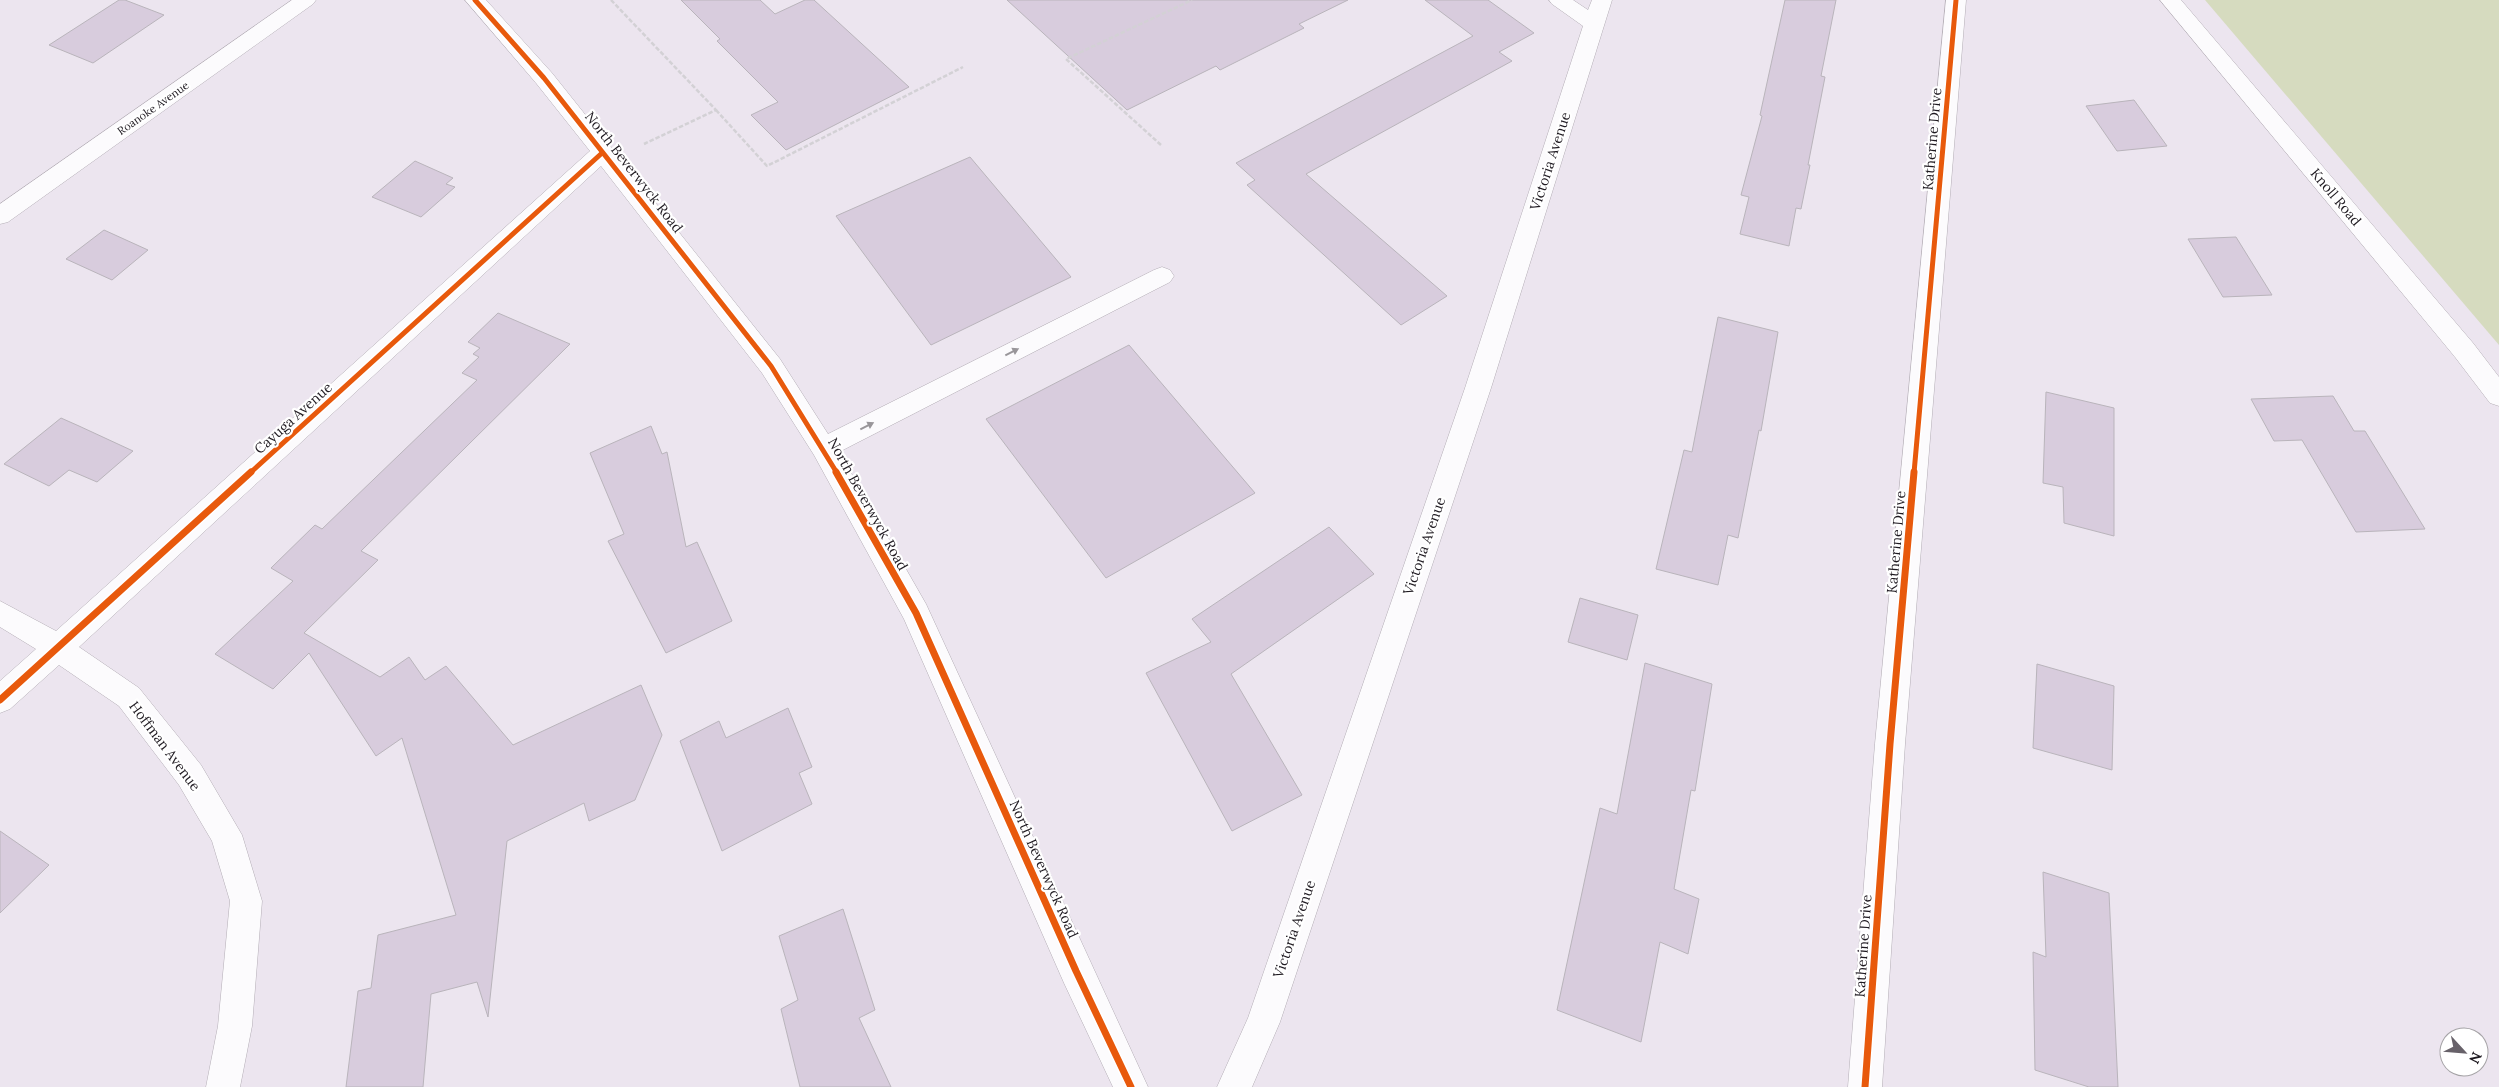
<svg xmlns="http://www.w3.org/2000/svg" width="2499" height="1087" font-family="Lora,serif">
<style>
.green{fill:#d6dbbf}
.building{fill:#d8ccdd;stroke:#b9b4bb}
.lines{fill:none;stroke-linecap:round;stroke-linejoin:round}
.minor-casing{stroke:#b3adb5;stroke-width:1}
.path{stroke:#d3d1d5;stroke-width:2.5;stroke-dasharray:4.5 2;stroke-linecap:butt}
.minor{fill:#fcfbfd;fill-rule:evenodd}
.cycleway-far1-casing{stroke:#fff;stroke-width:8}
.cycleway-casing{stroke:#fff;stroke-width:10}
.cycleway-far1{stroke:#e8590c;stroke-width:5}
.cycleway{stroke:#e8590c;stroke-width:7}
.oneway{fill:#99969a}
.labels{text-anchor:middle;stroke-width:4.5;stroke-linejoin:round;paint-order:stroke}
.far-street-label{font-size:11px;fill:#1f1a21;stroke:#fff}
.street-label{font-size:14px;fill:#1f1a21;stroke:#fff}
</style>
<rect width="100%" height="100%" fill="#ece5ef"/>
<!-- green -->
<path class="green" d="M2205,0H2499V345Z"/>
<!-- building -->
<g class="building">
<path d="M119,0H125L164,15L93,63L49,45Z"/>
<path d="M681,0H760L775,14L805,0H814L909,87L786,150L751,115L778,102L717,41L720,39Z"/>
<path d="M1007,0H1348L1299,24L1304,28L1220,70L1216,66L1127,110Z"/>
<path d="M1425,0H1488L1534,33L1499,52L1512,61L1306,174L1447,296L1401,325L1247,185L1255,180L1236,163L1473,36Z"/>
<path d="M1785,0H1836L1821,76L1825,77L1808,165H1810L1801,209L1796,208L1789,246L1740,234L1749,197L1741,195L1762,116L1760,115Z"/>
<path d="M2134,100L2167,146L2117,151L2086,106Z"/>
<path d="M970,157L1071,277L931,345L836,216Z"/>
<path d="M415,161L453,178L446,184L455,187L421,217L372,197Z"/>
<path d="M104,230L148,250L112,280L66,259Z"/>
<path d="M2236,237L2272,295L2223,297L2188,239Z"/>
<path d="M498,313L570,344L361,551L378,560L304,633L380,677L409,657L425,680L446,666L513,745L641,685L662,735L635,800L589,821L584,803L507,841L488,1017L477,982L431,994L423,1087H346L358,991L371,988L378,935L456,915L402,738L376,756L309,653L273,689L215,654L293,581L271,568L315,525L322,529L477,380L462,373L479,357L473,354L480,348L468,342Z"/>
<path d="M1718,317L1778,332L1761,431L1759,430L1738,538L1728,535L1718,585L1656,569L1684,450L1692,452Z"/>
<path d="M1129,345L1255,493L1106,578L986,419Z"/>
<path d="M2046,392L2114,408V536L2064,523L2063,487L2043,483Z"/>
<path d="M2333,396L2354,431H2365L2425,529L2356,532L2302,440L2274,441L2251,399Z"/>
<path d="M61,418L79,426L133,451L97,482L69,470L49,486L4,464Z"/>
<path d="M651,426L662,454L667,452L686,547L697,542L732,621L666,653L608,541L624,534L590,453Z"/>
<path d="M1329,527L1374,574L1231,674L1302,795L1232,831L1146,673L1211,642L1192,619Z"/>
<path d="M1580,598L1638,615L1627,660L1568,642Z"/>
<path d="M1645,663L1712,684L1695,791L1691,790L1674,889L1699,899L1688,954L1660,942L1641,1042L1557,1010L1600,808L1617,814Z"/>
<path d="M2037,664L2114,686L2112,770L2033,748Z"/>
<path d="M788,708L812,767L799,773L812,804L722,851L680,741L719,721L726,738Z"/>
<path d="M0,831L49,865L0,913Z"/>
<path d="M2043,872L2109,893L2118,1087H2089L2035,1070L2033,952L2046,957Z"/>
<path d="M843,909L875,1010L859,1018L891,1087H800L781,1009L798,1000L779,936Z"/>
</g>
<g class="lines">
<!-- minor casing -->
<g class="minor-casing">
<g id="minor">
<path d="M292,0H316L313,4L8,222L0,224V204Z"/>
<path d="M465,0H486L552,73L780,359L828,434L1154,270L1162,267L1170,270L1174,276L1170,282L839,452L926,604L1148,1087H1113L1064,983L904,619L814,455L762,373L601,166L79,647L139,688L201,765L242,835L262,901L252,1026L240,1087H206L218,1026L230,901L212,841L179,785L119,706L59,665L10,709L0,713V681L36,649L0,627V601L56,631L590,151L536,83Z"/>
<path d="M1549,0H1573L1588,10L1592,0H1612L1491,388L1280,1022L1252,1087H1217L1248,1018L1465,388L1583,26L1552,4Z"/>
<path d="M1946,0H1966L1905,744L1882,1087H1848L1875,744Z"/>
<path d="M2160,0H2181L2473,343L2499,377V406L2490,403L2455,357Z"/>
</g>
</g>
<!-- path -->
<g class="path">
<path d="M611,0L716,110L644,144"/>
<path d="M716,110L767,166L963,67"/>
<path d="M1161,145L1066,59L1192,0"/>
</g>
<!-- minor -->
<use href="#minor" class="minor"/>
<!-- cycleway-far1 casing -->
<g class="cycleway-far1-casing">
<g id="cycleway-far1">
<path d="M475,0L544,78L771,366L837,473"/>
<path d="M250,473L602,153"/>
<path d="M1914,473L1956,0"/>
</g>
</g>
<!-- cycleway casing -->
<g class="cycleway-casing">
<g id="cycleway">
<path d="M836,472L916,613L1076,971L1131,1087"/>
<path d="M0,700L251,472"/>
<path d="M1865,1087L1890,744L1914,472"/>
</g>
</g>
<!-- cycleway-far1 -->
<use href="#cycleway-far1" class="cycleway-far1"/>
<!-- cycleway -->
<use href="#cycleway" class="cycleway"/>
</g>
<!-- one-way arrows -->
<defs><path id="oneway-solid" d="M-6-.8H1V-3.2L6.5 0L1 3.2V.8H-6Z" transform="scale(1.25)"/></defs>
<g class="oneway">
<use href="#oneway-solid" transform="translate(1012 352) rotate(-27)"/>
<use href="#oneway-solid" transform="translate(867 426) rotate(-27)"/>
</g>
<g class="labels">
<!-- far-street labels -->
<g class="far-street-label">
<text transform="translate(153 108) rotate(-35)" y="4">Roanoke Avenue</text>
</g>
<!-- street labels -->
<g class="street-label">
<text transform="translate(1932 139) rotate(-85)" y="5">Katherine Drive</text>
<text transform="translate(1550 161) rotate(-72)" y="5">Victoria Avenue</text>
<text transform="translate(634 172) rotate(52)" y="5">North Beverwyck Road</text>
<text transform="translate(2336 197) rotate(50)" y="5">Knoll Road</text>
<text transform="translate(293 418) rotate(-42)" y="5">Cayuga Avenue</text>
<text transform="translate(868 504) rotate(61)" y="5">North Beverwyck Road</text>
<text transform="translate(1896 542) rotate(-85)" y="5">Katherine Drive</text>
<text transform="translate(1424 546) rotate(-71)" y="5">Victoria Avenue</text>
<text transform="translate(165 746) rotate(53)" y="5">Hoffman Avenue</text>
<text transform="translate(1044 869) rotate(66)" y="5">North Beverwyck Road</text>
<text transform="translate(1294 929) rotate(-71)" y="5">Victoria Avenue</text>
<text transform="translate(1863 946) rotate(-86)" y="5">Katherine Drive</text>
</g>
</g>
<!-- north arrow -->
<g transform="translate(2464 1052) rotate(116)"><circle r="24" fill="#ffffff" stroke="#a5a3a6"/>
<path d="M0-4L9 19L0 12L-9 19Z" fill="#676169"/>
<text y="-8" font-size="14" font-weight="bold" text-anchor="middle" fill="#1f1a21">N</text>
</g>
</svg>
